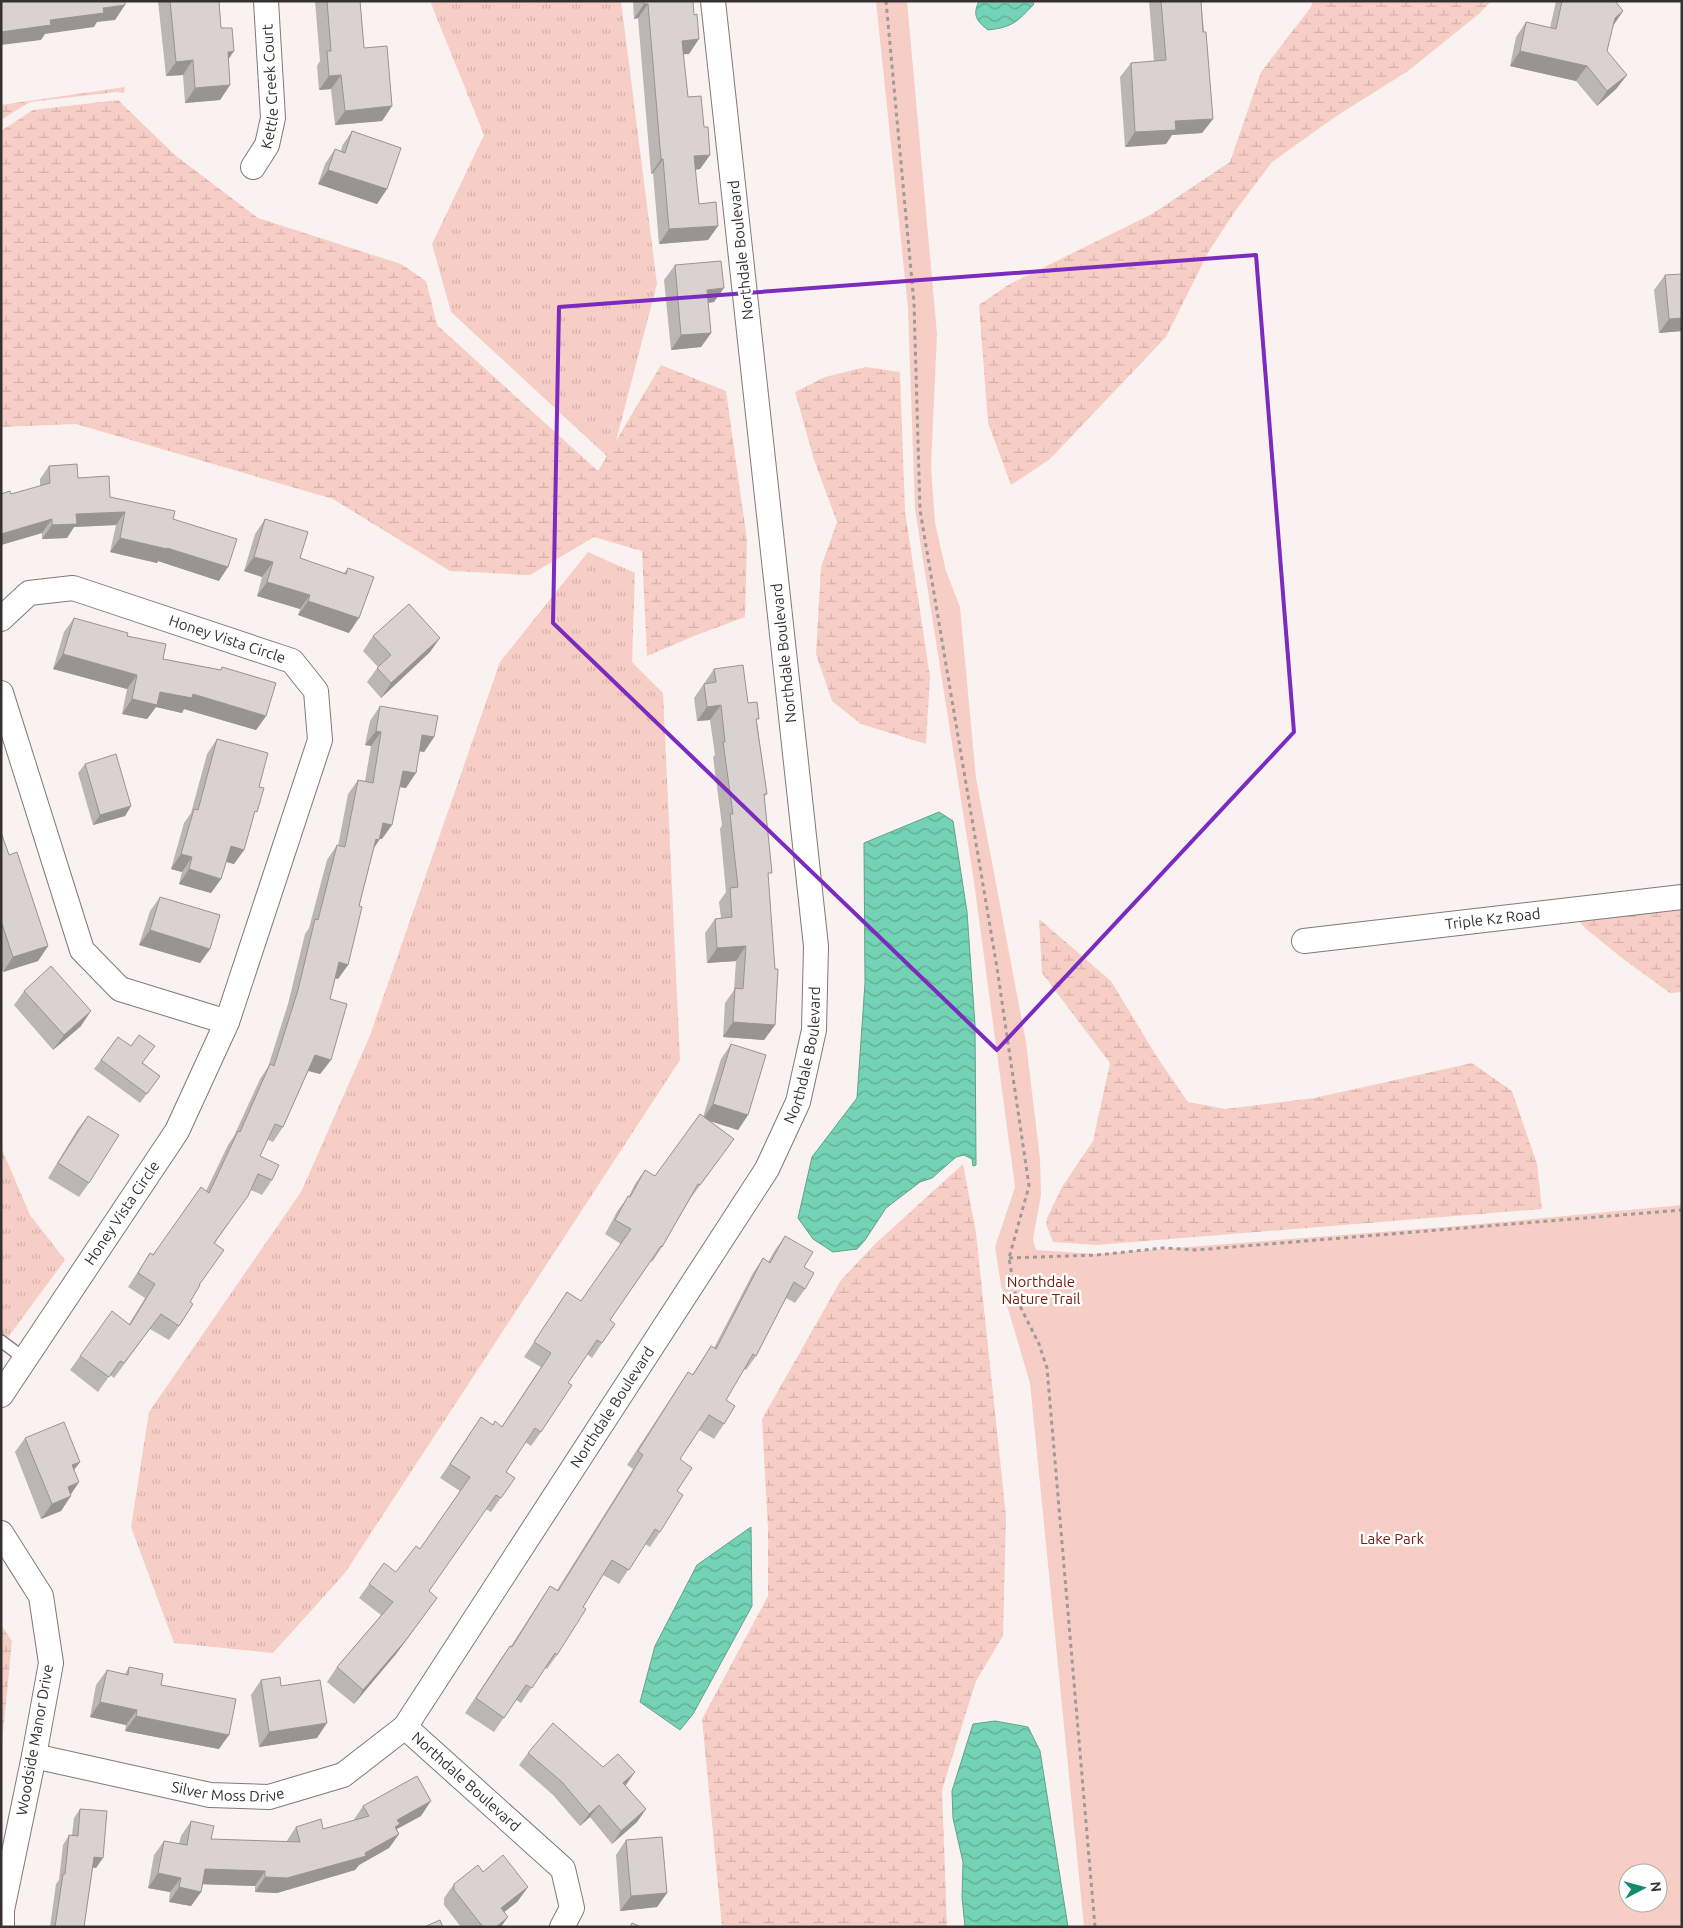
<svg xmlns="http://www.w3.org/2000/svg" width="1683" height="1928" font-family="Ubuntu,sans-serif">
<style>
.grass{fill:url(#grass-tufts)}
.wetland{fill:url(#wetland-marsh)}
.park{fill:#f7cec6;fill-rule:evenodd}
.water{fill:url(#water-waves);stroke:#61a28c}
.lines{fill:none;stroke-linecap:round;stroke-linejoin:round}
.service-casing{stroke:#807977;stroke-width:14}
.minor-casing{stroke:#807977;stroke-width:26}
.path{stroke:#a09a98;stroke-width:3;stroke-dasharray:4 4;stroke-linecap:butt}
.service{stroke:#fff;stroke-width:11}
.minor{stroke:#fff;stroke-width:24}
.wall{fill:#bbb5b3}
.shaded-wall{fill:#999392}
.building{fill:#dad2d0;stroke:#999392}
.marked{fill:none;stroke:#7b2cbf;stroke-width:4;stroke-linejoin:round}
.labels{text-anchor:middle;stroke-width:5;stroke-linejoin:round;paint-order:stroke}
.street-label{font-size:15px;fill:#343130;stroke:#fff}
.park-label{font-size:15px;fill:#761708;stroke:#fff}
</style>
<defs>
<pattern id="grass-tufts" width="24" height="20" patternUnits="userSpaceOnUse" patternTransform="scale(1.25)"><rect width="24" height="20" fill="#f7cec6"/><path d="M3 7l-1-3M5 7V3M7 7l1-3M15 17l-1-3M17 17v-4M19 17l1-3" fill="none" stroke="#d4b1aa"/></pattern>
<pattern id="wetland-marsh" width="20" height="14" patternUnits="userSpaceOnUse" patternTransform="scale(1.25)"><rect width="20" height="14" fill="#f7cec6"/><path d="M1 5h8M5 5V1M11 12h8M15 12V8" fill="none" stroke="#d4b1aa"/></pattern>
<pattern id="water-waves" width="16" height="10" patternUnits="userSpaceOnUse" patternTransform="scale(1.25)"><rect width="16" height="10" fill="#74d3b4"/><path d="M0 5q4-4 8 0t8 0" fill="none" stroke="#60ac93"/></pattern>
</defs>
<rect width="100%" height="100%" fill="#faf2f0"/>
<!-- grass -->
<g class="grass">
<path d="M430,1H621L657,284L611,460L451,312L432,244L484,135Z"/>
<path d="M588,552L635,573L632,662L663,693L680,1060L345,1573L273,1653L174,1643L131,1527L149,1412L301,1192L369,1038L500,662Z"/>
<path d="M1,1147L30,1215L65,1260L1,1347Z"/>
</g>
<!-- wetland -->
<g class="wetland">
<path d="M1313,1H1491L1480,13L1408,71L1335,117L1272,162L1236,210L1209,251L1166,337L1050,459L1011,485L988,423L979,305L1008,285L1152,214L1230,162L1261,72L1311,7Z"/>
<path d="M125,87L124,93L117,92L30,102L1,120V105Z"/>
<path d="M118,100L176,156L258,218L401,264L426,281L437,325L598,471L661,365L726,391L747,540L745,617L694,636L647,656L642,551L594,537L530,575L450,571L333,499L76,424L1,427V131L33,110Z"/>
<path d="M866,367L900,372L905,511L930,677L926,744L861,724L832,701L816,654L821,567L837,522L814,460L795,392L825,377Z"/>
<path d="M1682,907V992L1670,993L1622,958L1585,928L1577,919Z"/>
<path d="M1039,919L1111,981L1157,1057L1188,1102L1226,1109L1314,1098L1472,1063L1512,1091L1537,1164L1542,1209L1096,1245L1053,1242L1046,1224L1047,1218L1062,1187L1093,1141L1110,1063L1042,973Z"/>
<path d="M963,1164L976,1233L1006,1516L1003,1636L976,1681L942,1790L947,1927H722L702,1719L768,1596V1529L762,1419L841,1280L875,1244Z"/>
<path d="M1,1625L12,1641L1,1753Z"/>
</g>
<!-- park -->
<path class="park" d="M876,1H907L937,334L931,466L935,523L946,571L960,607L976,778L1026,1042L1040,1159L1041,1195L1033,1239L1036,1250L1096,1254L1458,1226L1682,1205V1927H1084L1030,1383L1001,1285L995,1247L1015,1187L974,882L915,509L908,308ZM1628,1873H1658V1903H1628Z"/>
<!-- water -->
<g class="water">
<path d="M979,1H1032L1034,4C1017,22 1013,27 988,30C977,21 972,16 979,1Z"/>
<path d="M939,812L953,821L967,912L975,1025L976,1165L973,1166L972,1159L964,1155L956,1157L932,1178L920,1182L886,1208L865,1240L857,1249L833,1252L813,1239L798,1218L812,1157L857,1098L865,983L864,843Z"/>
<path d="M751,1527L752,1606L693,1714L680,1730L640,1702L655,1646L697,1565Z"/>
<path d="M995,1721L1028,1727L1040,1751L1068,1927H965L962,1897L963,1862L953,1818L952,1791L973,1724Z"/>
</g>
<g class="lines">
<!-- service casing -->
<g class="service-casing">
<path id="service" d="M1,1341L25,1359"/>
</g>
<!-- minor casing -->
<g class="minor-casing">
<g id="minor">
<path id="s1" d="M253,167L267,145L273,118L266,1"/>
<path id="s2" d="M1,619L29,593L73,588L292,661L316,691L320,740L227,1022L177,1131L1,1395"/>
<path d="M1,693L82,950L120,989L227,1022"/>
<path id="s3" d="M1304,941L1682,897"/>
<path d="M1,1533L41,1596L51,1663L34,1756L2,1910V1927"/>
<path id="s4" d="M405,1727L563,1869L572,1908L562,1927"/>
<path id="s5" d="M34,1756L210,1795L269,1797L343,1775L405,1727L767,1169L798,1102L814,1030L816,946L713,1"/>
</g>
</g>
<!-- path -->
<g class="path">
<path d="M886,1L914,303L920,510L997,968L1029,1186L1009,1258L1016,1298L1039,1344L1047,1368L1095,1927"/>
<path d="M1009,1258L1097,1255L1163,1248L1196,1250L1682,1210"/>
</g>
<!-- service -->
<use href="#service" class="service"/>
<!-- minor -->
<use href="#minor" class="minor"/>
</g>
<!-- wall -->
<g class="wall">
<path d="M158,1H219L221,28L228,60L230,85L220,100L185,103L183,75L166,76Z"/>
<path d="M315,1H360L364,48L392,106L382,121L335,125L331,89L319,90L317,66L320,61Z"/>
<path d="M633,1H693L689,54H683L688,97L704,127L710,155L700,169L695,170L699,204L718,226L708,240L659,244L653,173L651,174L638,18L634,19Z"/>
<path d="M1149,1H1201L1213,119L1202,133L1172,135L1166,144L1125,147L1120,77L1131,63L1154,61Z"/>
<path d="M1556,1H1615L1623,11L1613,25L1607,51L1627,75L1616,89L1597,106L1576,81L1510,66L1516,37L1526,22L1550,28Z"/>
<path d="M352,131L387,189L377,204L318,184L325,164L335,149L341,151L342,146Z"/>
<path d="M675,265L714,302L708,303L711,333L701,347L671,350L664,280Z"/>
<path d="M1665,275L1682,331L1659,333L1654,290Z"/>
<path d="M49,466L78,478L110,497L173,519L219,581L158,561L157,563L110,552L116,525L74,527L67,538L42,539V533L1,545V494H11L40,486V479Z"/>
<path d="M265,519L300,558L344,573L348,568L349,633L298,615L300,609L257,596L262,577L244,571L255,534Z"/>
<path d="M74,618L127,636L163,659L220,670L222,667L266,716L256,730L184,709L182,713L156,707L147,719L122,714L127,689L53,669L64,632Z"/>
<path d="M373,636L430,652L381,698L367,682L378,667L363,651Z"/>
<path d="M714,669L748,703L757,722L767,794L764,797L775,1025L764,1040L723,1037L725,1003L734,990L736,961L707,963L705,933L715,919L721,918L719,902L726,892L720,829L722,825L713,757L715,755L710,720L697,721L694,698Z"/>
<path d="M380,706L434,737L424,752L420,751L406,788L400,787L382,839H380L374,848L359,906L348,965L338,979L335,978L330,999L331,1060L320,1074L308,1071L283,1127L273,1142L267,1139L260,1156L272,1180L262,1195L251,1190L215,1243L199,1285L190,1302L179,1326L169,1340L150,1329L114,1378L110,1375L98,1392L70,1370L80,1356L129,1324L145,1298L128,1287L150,1253L153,1255L206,1191L228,1145L234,1136L260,1079L268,1067L288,1004L305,934L309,928L327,860L337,845L338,846L348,794L358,780L365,781L371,746L365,745L370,721Z"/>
<path d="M217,739L259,787L253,818L244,850L234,864L226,862L221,879L211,893L179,884L182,872L171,869L184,823L191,813L207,754Z"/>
<path d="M85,764L131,806L125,816L93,825L78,773Z"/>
<path d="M1,832L9,855L48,946L38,961L3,972L1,967Z"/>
<path d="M160,897L210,949L200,963L139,945L150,911Z"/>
<path d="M24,991L81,1026L53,1050L14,1005Z"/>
<path d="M118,1037L143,1063L160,1076L140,1103L94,1069Z"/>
<path d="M731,1044L748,1115L738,1130L708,1120L734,1139L690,1199L662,1247L652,1262L651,1261L610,1320L602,1343L592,1358L587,1354L568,1383L541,1432L531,1446L525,1442L506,1472L515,1478L491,1512L486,1509L429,1591L437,1598L396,1654L354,1704L327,1682L337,1667L381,1615L359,1598L369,1584L396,1572L420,1549L460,1491L440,1478L481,1417L492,1425L502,1426L541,1367L524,1357L567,1292L581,1301L621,1244L605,1234L618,1210L629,1196L635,1184L645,1170L655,1176L703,1117L721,1059Z"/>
<path d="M88,1116L89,1183L79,1197L48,1178L77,1130Z"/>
<path d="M785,1236L804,1267L805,1289L795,1303L786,1298L756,1356L746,1370L744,1369L726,1400L724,1424L714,1439L699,1430L680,1459L677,1491L660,1532L650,1547L645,1544L619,1584L603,1575L583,1607L557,1655L547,1669L545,1668L521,1703L516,1700L494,1732L465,1713L500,1660L510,1646H511L540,1601L550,1586L557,1590L633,1469L627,1465L678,1387L688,1372L692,1375L711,1346L714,1348L753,1273L763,1258L768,1262L775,1250Z"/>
<path d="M25,1438L80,1462L74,1470L79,1482L71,1494L61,1511L41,1519L15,1452Z"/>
<path d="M129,1667L161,1685L219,1749L125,1731L126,1725L90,1717L96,1685L107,1670L125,1674Z"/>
<path d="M261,1680L281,1686L317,1738L259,1747L251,1695Z"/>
<path d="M528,1753L603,1767L625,1786L646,1809L637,1822L612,1844L590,1817L580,1826L553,1795L519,1765Z"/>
<path d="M363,1806L421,1816L397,1829L399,1834L389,1848L359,1865L355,1870L277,1893L255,1892V1886L203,1884L201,1892L191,1906L169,1902L170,1892L148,1888L154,1855L164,1841L179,1844L181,1836L191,1821L211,1839L286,1842L296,1827L323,1829L353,1821Z"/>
<path d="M80,1809L96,1868L93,1867L84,1927H50L56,1884L59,1880L63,1845L69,1835H72L74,1818Z"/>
<path d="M626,1840L667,1893L657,1907L620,1911L616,1855Z"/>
<path d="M483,1872L528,1887L517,1902L504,1912L501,1927H461L444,1905V1898L454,1884Z"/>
</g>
<!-- shaded-wall -->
<g class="shaded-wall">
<path d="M644,4H648L638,18L634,19Z"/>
<path d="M125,5L115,20L97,22L94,27L45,34L41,40L1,45V32L103,8Z"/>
<path d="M1623,11L1613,26L1615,18Z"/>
<path d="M699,39L689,54L672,55L682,41Z"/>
<path d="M234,51L224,66L228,52Z"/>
<path d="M1520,51L1587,66L1576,81L1510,66Z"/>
<path d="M193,60L183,75L166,76L176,62Z"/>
<path d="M341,75L331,89L319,90L329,76Z"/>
<path d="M1627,75L1616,89L1597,106L1607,91Z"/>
<path d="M230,85L220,100L185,103L195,88Z"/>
<path d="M392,106L382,121L335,125L345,111Z"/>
<path d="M1213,119L1202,133L1172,135L1166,144L1125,147L1135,132L1175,121Z"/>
<path d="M710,155L700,169L684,171L694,156Z"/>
<path d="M661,159H663L653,173L651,174Z"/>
<path d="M328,170L387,189L377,204L318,184Z"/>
<path d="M718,226L708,240L659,244L669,229Z"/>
<path d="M724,288L714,302L697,304L707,290Z"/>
<path d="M1682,318V331L1659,333L1669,319Z"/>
<path d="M711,333L701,347L671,350L681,335Z"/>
<path d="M125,512L116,525L74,527L67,538L42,539L52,525L76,514Z"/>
<path d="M52,519L42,533L1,545V534Z"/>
<path d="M120,538L167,548L228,567L219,581L158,561L157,563L110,552Z"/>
<path d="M254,557L273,562L262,577L244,571Z"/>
<path d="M267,582L310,595L300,609L257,596Z"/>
<path d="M308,601L359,618L349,633L298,615Z"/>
<path d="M440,638L430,652L381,698L391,683Z"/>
<path d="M63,654L137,675L127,689L53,669Z"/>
<path d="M160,692L193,694L266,716L256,730L184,709L182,713L156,707L147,719L122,714L132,699Z"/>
<path d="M721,705L710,720L697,721L707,707Z"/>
<path d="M376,731L381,732L371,746L365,745Z"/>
<path d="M422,735L434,737L424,752L412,750Z"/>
<path d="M403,771L416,773L406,788L393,786Z"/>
<path d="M131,806L125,816L93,825L100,815Z"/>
<path d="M383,823L392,825L382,839L372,837Z"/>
<path d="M376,839L379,840L369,855Z"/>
<path d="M231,846L244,850L234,864L220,860Z"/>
<path d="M181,854L192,857L182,872L171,869Z"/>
<path d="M189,869L221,879L211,893L179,884Z"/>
<path d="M150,930L210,949L200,963L139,945Z"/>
<path d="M48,946L38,961L3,972L13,957Z"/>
<path d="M746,946L736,961L707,963L717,948Z"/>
<path d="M339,962L348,965L338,979L329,977Z"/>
<path d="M91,1011L81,1026L53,1050L64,1035Z"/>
<path d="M733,1022L775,1025L764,1040L723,1037Z"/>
<path d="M315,1055L331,1060L320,1074L305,1070Z"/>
<path d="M713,1104L748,1115L738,1130L703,1119Z"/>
<path d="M80,1462L69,1476L72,1465Z"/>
<path d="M79,1482L69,1497L68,1487Z"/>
<path d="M71,1496L61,1511L41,1519L52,1504Z"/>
<path d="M437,1598L396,1654L354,1704L363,1690Z"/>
<path d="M100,1702L137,1710L126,1725L90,1717Z"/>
<path d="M136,1716L229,1735L219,1749L125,1731Z"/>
<path d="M327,1723L317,1738L259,1747L269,1732Z"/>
<path d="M635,1772L626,1785L614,1795L623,1783Z"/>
<path d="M431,1801L421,1816L395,1830L389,1839L397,1820Z"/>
<path d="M599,1805L590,1817L580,1826L589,1814Z"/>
<path d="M646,1809L637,1822L612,1844L621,1831Z"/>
<path d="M399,1834L389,1848L359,1865L355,1870L277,1893L255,1892L265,1877L365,1853Z"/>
<path d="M94,1857L103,1858L96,1868L88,1867Z"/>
<path d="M205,1869L265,1871L255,1886L195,1884Z"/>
<path d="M158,1873L181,1878L170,1892L148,1888Z"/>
<path d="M179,1887L201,1892L191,1906L169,1902Z"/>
<path d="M528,1887L517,1902L491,1922L501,1908Z"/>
<path d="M667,1893L657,1907L620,1911L631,1896Z"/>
<path d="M508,1917L501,1927H496Z"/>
</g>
<!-- building -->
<g class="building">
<path d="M1,1H125V5L103,8L104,13L50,20L51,25L1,32Z"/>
<path d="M170,1H219L221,28H232L234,51L228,52L230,85L195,88L193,60L176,62Z"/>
<path d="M327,1H360L364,48L387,46L392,106L345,111L341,75L329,76L327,51H331Z"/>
<path d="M644,1H693L694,15L697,14L699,39L682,41L688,97L701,96L704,127H708L710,155L694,156L699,204L716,202L718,226L669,229L663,159H661L648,4H644Z"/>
<path d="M1161,1H1201L1203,32H1206L1213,119L1175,121L1176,130L1135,132L1131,63L1166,60Z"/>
<path d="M1562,1H1615L1623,11L1615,18L1607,51L1627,75L1607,91L1587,66L1520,51L1526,22L1556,29Z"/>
<path d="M352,131L401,148L387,189L328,170L335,149L345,153Z"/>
<path d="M721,261L724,288L707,290L711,333L681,335L675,265Z"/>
<path d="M1682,274V318L1669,319L1665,275Z"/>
<path d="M77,464L78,478L109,476L110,497L175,511L173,519L237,539L228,567L167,548V549L120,538L125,512L76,514L77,524L52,525V519L1,534V494L10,491L11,494L50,483L49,466Z"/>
<path d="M265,519L308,532L300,558L346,574L348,568L374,577L359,618L308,601L310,595L267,582L273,562L254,557Z"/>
<path d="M409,604L440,638L391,683L377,668L391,655L373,636Z"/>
<path d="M74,618L128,633L127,636L166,644L163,659L221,670L222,667L276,683L266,716L193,694L192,698L160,692L157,705L132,699L137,675L63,654Z"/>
<path d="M743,665L748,703L757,702L759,719H756L767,794H764L772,873H768L775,969H778L775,1025L733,1022L735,988L743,989L746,946L717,948L715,919L732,917L730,888L738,887L730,814H733L723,742H725L721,705L707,707L704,684L716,682L714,669Z"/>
<path d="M380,706L438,716L434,737L422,735L416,773L403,771L392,825L383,823L379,840L376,839L359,906L362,907L348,965L339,962L330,999L347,1004L331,1060L315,1055L283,1127L275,1124L260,1156L279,1165L272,1180L258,1174L248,1196L214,1243L224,1250L199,1285H200L190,1302L193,1304L179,1326L161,1314L124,1363L120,1361L109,1377L80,1356L112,1311L130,1325L155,1284L138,1273L150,1253L153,1255L201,1187L209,1193L238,1131L240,1132L270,1064L274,1066L298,990L315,919L318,920L337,845L345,847L358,780L373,783L381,732L376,731Z"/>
<path d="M217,739L268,753L259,787L264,788L257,812L255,811L244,850L231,846L221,879L189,869L192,857L181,854L194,809L198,810Z"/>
<path d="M116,754L131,806L100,815L85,764Z"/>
<path d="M1,832L9,855L17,852L48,946L13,957L1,921Z"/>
<path d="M160,897L220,915L210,949L150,930Z"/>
<path d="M51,966L91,1011L64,1035L24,991Z"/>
<path d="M139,1035L155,1046L142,1063L160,1076L147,1094L101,1060L118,1037L131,1046Z"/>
<path d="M731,1044L766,1055L748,1115L713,1104Z"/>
<path d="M700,1114L734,1139L700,1185L698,1184L662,1247L661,1246L610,1320L615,1324L602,1343L597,1340L568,1383L572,1385L541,1432L535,1428L506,1472L515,1478L501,1498L496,1495L429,1591L437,1598L406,1640L363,1690L337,1667L393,1602L369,1584L384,1563L396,1572L416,1546L420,1549L470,1477L450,1464L481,1417L493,1425L495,1421L502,1427L551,1353L534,1342L567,1292L581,1301L631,1229L615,1220L628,1196L630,1197L645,1170L655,1176Z"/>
<path d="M88,1116L119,1135L89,1183L58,1163Z"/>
<path d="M785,1236L813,1252L804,1267L814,1273L805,1289L794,1282L756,1356L753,1354L726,1400L735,1406L724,1424L709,1415L680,1459L692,1468L677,1491L683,1495L660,1532L655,1529L629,1570L612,1560L583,1607L586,1609L557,1655L555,1653L532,1688L526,1685L504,1718L476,1698L510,1646L512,1647L550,1586L558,1591L643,1455L638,1451L688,1372L693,1375L711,1346L716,1349L763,1258L770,1263Z"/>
<path d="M64,1422L80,1462L72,1465L79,1482L68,1487L71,1496L52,1504L25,1438Z"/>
<path d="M129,1667L163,1674L161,1685L236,1699L229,1735L136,1716L137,1710L100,1702L107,1670L128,1675Z"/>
<path d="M280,1677L281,1686L320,1680L327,1723L269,1732L261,1680Z"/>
<path d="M553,1723L603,1767L618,1754L635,1772L623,1783L646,1809L621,1831L599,1805L589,1814L562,1782L528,1753Z"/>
<path d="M417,1776L431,1801L397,1820L400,1824L395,1827L399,1834L365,1853L366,1856L287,1878L265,1877V1871L205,1869L201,1892L179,1887L181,1878L158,1873L164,1841L187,1845L191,1821L214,1826L211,1839L300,1842L296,1827L321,1819L323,1829L369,1816L363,1806Z"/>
<path d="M80,1809L107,1811L103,1858L94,1857L84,1927H55L63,1874H65L69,1835L78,1836Z"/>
<path d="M662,1837L667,1893L631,1896L626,1840Z"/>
<path d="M503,1855L528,1887L501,1908L508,1917L496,1927H483L454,1890V1884L478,1865L483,1872Z"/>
<path d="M440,1920L443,1927H424Z"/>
<path d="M632,1923L641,1927H630Z"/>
</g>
<!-- marked area -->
<path class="marked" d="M1256,255L1294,732L997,1050L553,623L559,307Z"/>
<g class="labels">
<!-- street labels -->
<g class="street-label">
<text dy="5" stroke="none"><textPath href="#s1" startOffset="85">Kettle Creek Court</textPath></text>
<text transform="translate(741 250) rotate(-96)" y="5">Northdale Boulevard</text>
<text dy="5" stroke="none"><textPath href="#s2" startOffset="245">Honey Vista Circle</textPath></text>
<text transform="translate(784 653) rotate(-96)" y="5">Northdale Boulevard</text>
<text dy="5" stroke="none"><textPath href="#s3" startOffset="190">Triple Kz Road</textPath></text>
<text dy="5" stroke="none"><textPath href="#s5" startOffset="1181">Northdale Boulevard</textPath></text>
<text transform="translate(122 1213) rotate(-56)" y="5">Honey Vista Circle</text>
<text dy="5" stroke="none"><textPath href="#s5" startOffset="776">Northdale Boulevard</textPath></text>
<text transform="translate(35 1740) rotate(-80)" y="5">Woodside Manor Drive</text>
<text dy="5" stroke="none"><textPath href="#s4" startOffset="82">Northdale Boulevard</textPath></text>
<text dy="5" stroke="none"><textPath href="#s5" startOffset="198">Silver Moss Drive</textPath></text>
</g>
<!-- park labels -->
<g class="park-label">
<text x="1041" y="1287">Northdale<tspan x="1041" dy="17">Nature Trail</tspan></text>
<text x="1392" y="1544">Lake Park</text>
</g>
</g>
<!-- border -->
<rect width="1683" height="1928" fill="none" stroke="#343130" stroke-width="5"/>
<!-- north arrow -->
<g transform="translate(1643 1888) rotate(84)"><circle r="24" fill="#ffffff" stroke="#aeadac"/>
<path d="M0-4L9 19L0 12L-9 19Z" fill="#138b6e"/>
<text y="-8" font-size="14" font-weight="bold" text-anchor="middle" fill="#343130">N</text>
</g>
</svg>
